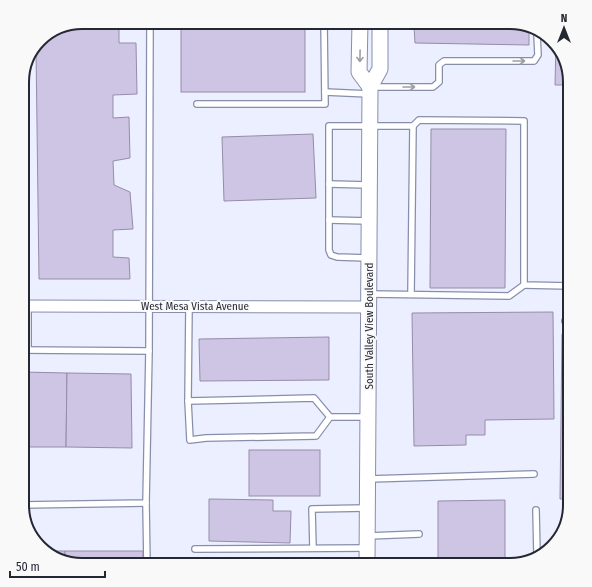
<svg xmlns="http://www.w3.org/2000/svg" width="592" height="587" font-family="'Fira Sans Condensed',sans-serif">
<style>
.built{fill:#ebefff}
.building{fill:#cec5e4;stroke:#958ca9}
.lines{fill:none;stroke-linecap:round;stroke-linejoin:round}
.service-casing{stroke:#878eab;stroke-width:8}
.minor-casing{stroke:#878eab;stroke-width:13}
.secondary-casing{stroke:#878eab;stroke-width:17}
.service{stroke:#fff;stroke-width:5.5}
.minor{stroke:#fff;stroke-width:11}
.secondary{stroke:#fff;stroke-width:15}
.oneway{stroke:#9d9ea3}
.labels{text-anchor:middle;stroke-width:4;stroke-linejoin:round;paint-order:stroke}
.street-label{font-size:11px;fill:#252733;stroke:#f9f9f9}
.rim{fill:none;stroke:#252733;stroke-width:2}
</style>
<rect width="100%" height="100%" fill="#f9f9f9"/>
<!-- built -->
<path class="built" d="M82,22H514L555,42L570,82V505L565,528L550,550L510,565H82L59,560L37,545L22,505V78L42,37Z"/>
<!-- building -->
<g class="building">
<path d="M82,22H136V26H119V43H136L137,94L113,95V118L129,117L130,158L113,161L114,185L130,192L133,229L113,230V257L129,258L130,279H39L36,49L42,37Z"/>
<rect x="181" y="22" width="124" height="70"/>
<path d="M418,22H514L529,30V45L415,43L414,27H418Z"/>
<path d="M556,44L570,82V85H555Z"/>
<path d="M431,129H506L505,288H430Z"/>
<path d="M313,134L316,198L224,201L222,137Z"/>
<path d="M553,312L554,419L485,420V435H466V445L414,446L412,313Z"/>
<path d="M562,334H570V499H560Z"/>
<path d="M329,337V380L200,381L199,339Z"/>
<path d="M22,372L67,373L66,447H22Z"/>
<path d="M67,373L131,374L132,448L66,447Z"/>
<rect x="249" y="450" width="71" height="46"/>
<path d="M209,499L273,500V511H291L290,543L209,541Z"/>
<path d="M505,500V565H438V501Z"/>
<path d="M45,551H65V562L59,560Z"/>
<path d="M65,551H143V565H82L65,562Z"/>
</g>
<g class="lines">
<!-- service casing -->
<g class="service-casing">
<g id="service">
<path d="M372,87H433L439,82V65L444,61H534L538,55L537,34"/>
<path d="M325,92L369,94"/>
<path d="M197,104H325L324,22"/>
<path d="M413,126L419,120L524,121V285L570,286"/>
<path d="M329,184L369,185"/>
<path d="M329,220L369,221"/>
<path d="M368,258L337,257L331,255L329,250V126H413L411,294"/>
<path d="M370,294L509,296L524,285"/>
<path d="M28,306V350"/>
<path d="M189,306L188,401L314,398L330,417H368"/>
<path d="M565,321H570"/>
<path d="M22,350L149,351L150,22"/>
<path d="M188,401L190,440L206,438L316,436L330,417"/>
<path d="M368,479L534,474"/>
<path d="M146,503L147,565"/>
<path d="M22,505L146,503L149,351"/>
<path d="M536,510L537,555"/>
<path d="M368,536L419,534"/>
<path d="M313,548L312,509L366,508"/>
<path d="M195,549L367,548"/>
</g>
</g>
<!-- minor casing -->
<g class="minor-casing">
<path id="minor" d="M22,306L369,307"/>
</g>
<!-- secondary casing -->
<g class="secondary-casing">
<g id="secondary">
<path d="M360,22L359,72L370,87"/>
<path d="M367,565L370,87L380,69V22"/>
</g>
</g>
<!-- service -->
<use href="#service" class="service"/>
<!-- minor -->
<use href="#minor" class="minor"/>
<!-- secondary -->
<use href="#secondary" class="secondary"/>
</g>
<!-- one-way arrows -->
<defs><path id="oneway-shaft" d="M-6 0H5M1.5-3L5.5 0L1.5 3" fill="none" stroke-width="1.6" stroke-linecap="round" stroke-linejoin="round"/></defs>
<g class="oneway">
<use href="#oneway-shaft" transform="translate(360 56) rotate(91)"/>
<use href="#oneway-shaft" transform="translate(519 61)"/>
<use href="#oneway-shaft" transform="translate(409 87)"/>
</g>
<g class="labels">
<!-- street labels -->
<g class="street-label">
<text x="195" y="310">West Mesa Vista Avenue</text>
<text transform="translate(369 326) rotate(-90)" y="4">South Valley View Boulevard</text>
</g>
</g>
<!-- crop -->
<path d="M0 0H592V587H0ZM82 29H510A53 53 0 0 1 563 82V505A53 53 0 0 1 510 558H82A53 53 0 0 1 29 505V82A53 53 0 0 1 82 29Z" fill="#f9f9f9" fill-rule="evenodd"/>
<path class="rim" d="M82 29H510A53 53 0 0 1 563 82V505A53 53 0 0 1 510 558H82A53 53 0 0 1 29 505V82A53 53 0 0 1 82 29Z"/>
<!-- north arrow -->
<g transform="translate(564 28)" stroke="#f9f9f9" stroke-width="3" paint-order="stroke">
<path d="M0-3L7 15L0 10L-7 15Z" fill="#252733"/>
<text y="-6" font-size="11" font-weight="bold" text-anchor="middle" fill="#252733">N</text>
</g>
<!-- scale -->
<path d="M10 571v6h95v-6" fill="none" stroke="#252733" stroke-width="2"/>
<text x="16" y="571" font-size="12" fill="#252733" stroke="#f9f9f9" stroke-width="3" paint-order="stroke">50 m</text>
</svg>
